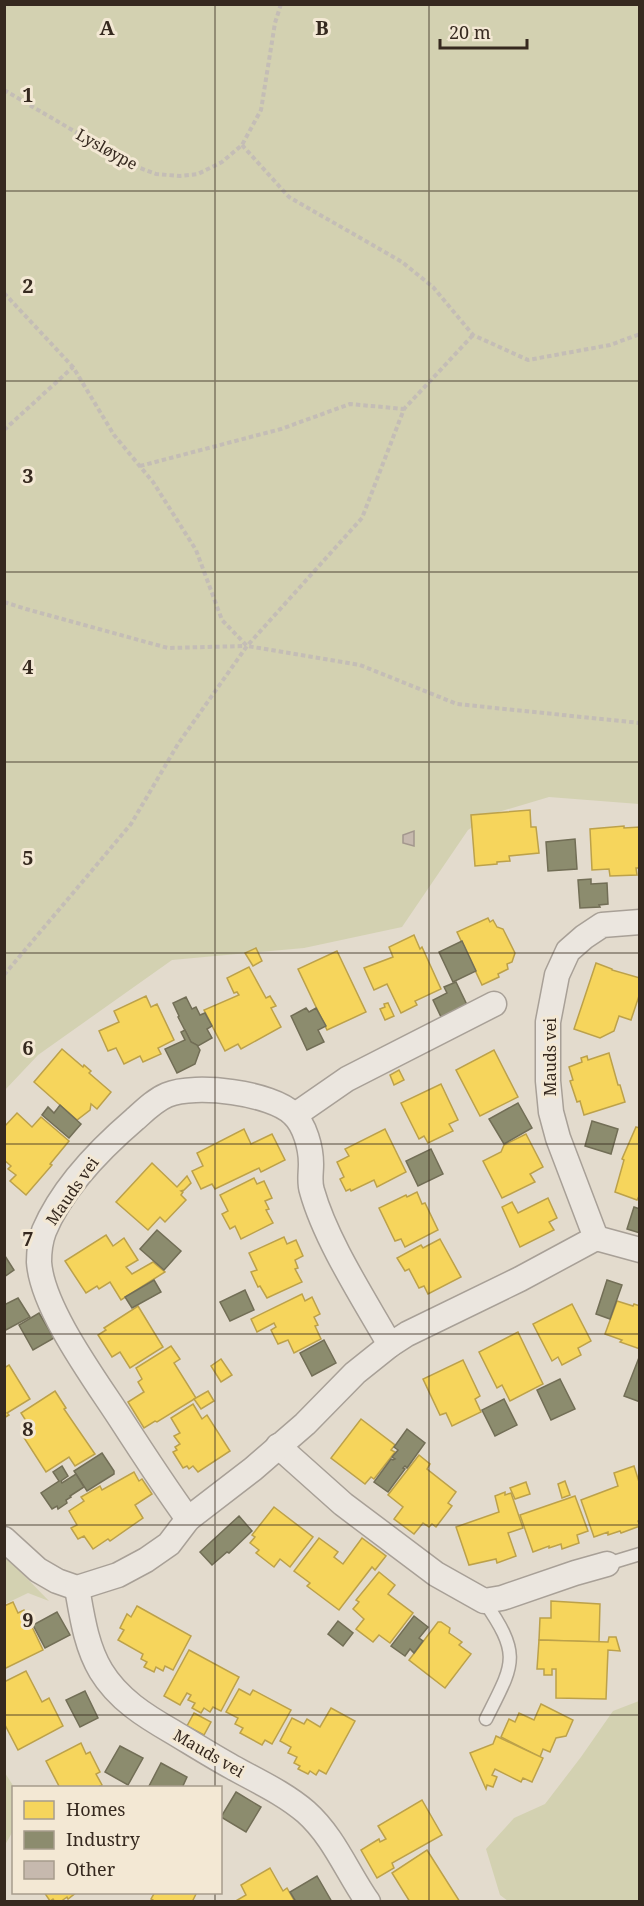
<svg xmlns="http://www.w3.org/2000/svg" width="644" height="1906" font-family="'Noto Serif',serif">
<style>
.green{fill:#d3d1b1}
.homes{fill:#f6d55c;stroke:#bca14a;stroke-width:1.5}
.industry{fill:#8c8c6e;stroke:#726e56;stroke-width:1.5}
.building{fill:#c6b9ae;stroke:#a3978d;stroke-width:1.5}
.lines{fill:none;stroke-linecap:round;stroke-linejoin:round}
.lane-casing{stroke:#a8a097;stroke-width:15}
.street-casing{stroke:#a8a097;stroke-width:27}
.path{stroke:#c4bdb6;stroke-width:4;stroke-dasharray:4.5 3;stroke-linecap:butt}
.lane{stroke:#ebe6df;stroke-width:12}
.street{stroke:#ebe6df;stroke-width:24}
.grid{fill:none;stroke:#36291f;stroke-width:1.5;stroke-opacity:0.55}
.labels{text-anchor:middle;stroke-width:6;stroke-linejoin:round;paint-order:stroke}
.street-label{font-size:16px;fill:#36291f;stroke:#f3e8d4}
.grid-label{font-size:20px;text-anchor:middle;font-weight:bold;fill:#36291f;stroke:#f3e8d4;stroke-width:6;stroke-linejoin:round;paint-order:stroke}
</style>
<rect width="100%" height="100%" fill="#e3dbcd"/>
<!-- green -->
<g class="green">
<path d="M5,5H639V804L549,797L495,813L468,830L402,927L304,948L172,960L38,1055L5,1090Z"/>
<path d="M4,1555L49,1601L28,1593L5,1604Z"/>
<path d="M639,1701V1901H508L500,1895L486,1849L514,1818L545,1804L581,1757L613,1711Z"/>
<path d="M5,1773L14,1787L13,1831L5,1845Z"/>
</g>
<!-- homes -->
<g class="homes">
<path d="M530,810L531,827H536L539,853L509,856L510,861L497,862V864L475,866L471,815Z"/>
<path d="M624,826V828L640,827V868H636L637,875L610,876L609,869L592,870L590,829Z"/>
<path d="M488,918L490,922L493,920L497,927L503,929L515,953L512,962L507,964L508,969L498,974L499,977L482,985L457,932Z"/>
<path d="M414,935L420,949L422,947L441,989L415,1001L417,1005L401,1013L387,984L374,990L364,968L393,957L389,947Z"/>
<path d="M256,948L262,961L253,966L245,953Z"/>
<path d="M337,951L366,1012L327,1030L298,969Z"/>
<path d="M596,963L612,969V970L640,978V993L631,1020L619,1016L614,1031L600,1038L574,1029Z"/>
<path d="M249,967L266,998L270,996L276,1006L271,1008L281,1027L241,1049L238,1044L225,1051L204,1010L239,995L237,992L234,993L227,978Z"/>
<path d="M146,996L151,1007L157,1004L174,1040L158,1048L161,1054L143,1062L140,1056L124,1064L116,1048L108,1051L99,1031L119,1022L114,1011Z"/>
<path d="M388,1003L394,1016L385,1020L380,1009L385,1007L384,1004Z"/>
<path d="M62,1049L83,1067L84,1065L91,1071L89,1073L111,1092L97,1109L91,1104L90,1110L77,1120L34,1082Z"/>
<path d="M494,1050L518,1097L480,1116L456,1070Z"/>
<path d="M609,1053L618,1085H620L625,1102L584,1115L580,1101L577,1102L570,1081L573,1080L569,1067L582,1062L581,1058L587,1056L588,1060Z"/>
<path d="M399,1070L404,1080L394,1085L390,1075Z"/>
<path d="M441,1084L458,1120L449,1124L453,1131L428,1143L424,1136L419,1139L401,1103Z"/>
<path d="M17,1113L32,1127L41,1117L69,1141L50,1164L52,1165L26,1195L10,1181L16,1175L8,1169L11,1166L4,1160V1127Z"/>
<path d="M636,1127L640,1128V1194L637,1200L615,1192L624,1160L622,1159Z"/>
<path d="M244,1129L251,1144L272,1134L285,1160L261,1172L259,1168L215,1189L212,1184L201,1189L192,1171L203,1166L197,1153Z"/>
<path d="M385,1129L406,1172L377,1187L374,1180L351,1191L350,1189L346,1191L340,1179L344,1177L337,1162L349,1156L345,1149Z"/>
<path d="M526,1134L543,1167L530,1174L535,1182L502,1198L483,1161L501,1152L504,1145Z"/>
<path d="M152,1163L177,1187L187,1176L191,1183L184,1190L181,1191L183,1192L181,1195L186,1200L165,1222L160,1217L148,1230L116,1202Z"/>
<path d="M254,1178L257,1184L264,1181L272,1198L265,1201L269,1209L266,1210L273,1223L241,1239L235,1226L230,1229L222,1214L228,1211L220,1195Z"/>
<path d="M417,1192L422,1204L425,1203L438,1230L405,1247L401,1239L395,1241L379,1208L406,1195L407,1197Z"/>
<path d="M548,1198L557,1218L549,1222L554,1230L520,1247L502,1207L512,1202L518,1213Z"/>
<path d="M106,1235L113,1246L124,1238L138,1260L126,1267L132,1274L153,1262L165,1272L121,1300L110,1282L99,1289L97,1286L86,1293L65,1261Z"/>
<path d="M284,1237L287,1244L296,1240L303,1256L295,1260L298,1268L295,1269L302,1282L267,1298L260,1286L258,1287L251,1272L257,1270L249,1253Z"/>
<path d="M440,1239L461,1277L428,1294L424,1286L419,1288L409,1269L405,1271L397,1258L421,1245L423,1248Z"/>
<path d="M302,1294L305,1301L312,1297L320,1314L314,1317L318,1325L315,1326L321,1339L294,1353L288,1340L278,1344L271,1330L276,1327L274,1323L257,1332L251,1319Z"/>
<path d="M617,1301L633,1306L634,1304L640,1306V1349L620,1342L622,1340L605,1334Z"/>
<path d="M572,1304L591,1341L578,1348L581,1355L562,1365L558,1357L552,1361L533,1324Z"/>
<path d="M138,1306L163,1347L130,1368L120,1352L112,1357L98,1335L106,1330L104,1328Z"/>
<path d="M518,1332L543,1384L510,1401L502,1385L497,1388L479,1352Z"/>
<path d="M171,1346L180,1359L174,1363L196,1398L157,1422L155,1421L144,1428L128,1402L144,1392L138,1382L142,1379L136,1368Z"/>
<path d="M221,1359L232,1375L221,1382L211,1366Z"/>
<path d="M463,1360L480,1396L475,1399L481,1412L452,1426L446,1413L440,1415L423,1379Z"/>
<path d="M9,1365L30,1399L7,1413L9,1415L4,1418V1368Z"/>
<path d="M55,1391L66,1408L64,1409L95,1454L75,1466L69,1457L46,1472L21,1433L30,1427L21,1413Z"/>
<path d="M208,1391L214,1401L201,1409L194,1399Z"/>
<path d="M193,1404L202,1419L207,1415L230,1451L198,1472L193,1466L189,1469L187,1466L183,1468L173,1452L177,1450L175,1447L180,1444L174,1436L180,1433L171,1418Z"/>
<path d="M361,1419L395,1445L391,1450L395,1452L374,1479L371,1477L365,1484L331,1458Z"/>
<path d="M419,1455L430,1464L427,1469L456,1492L448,1503L452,1506L436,1527L432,1524L429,1527L423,1523L414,1534L394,1519L403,1507L388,1495Z"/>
<path d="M634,1466L640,1485V1520L638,1521L640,1526L621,1533L620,1531L608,1535V1532L594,1537L581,1500L618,1486L614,1473Z"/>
<path d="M134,1472L139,1481L142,1479L152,1494L135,1505L143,1518L110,1541L108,1539L93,1549L84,1536L78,1539L71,1528L77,1525L69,1511L84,1501L81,1497L100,1486L102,1490Z"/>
<path d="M565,1481L570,1495L562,1498L558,1484Z"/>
<path d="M526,1482L530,1494L515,1499L510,1488Z"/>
<path d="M505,1492V1495L511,1493L523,1528L508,1533L516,1556L497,1563L496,1559L469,1565L456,1527L499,1512L495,1496Z"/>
<path d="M575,1496L588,1531L577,1535L579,1543L562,1549L561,1544L549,1548V1546L533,1552L520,1515Z"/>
<path d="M274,1507L313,1537L290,1567L280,1559L274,1567L256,1553L259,1550L250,1543L255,1537L252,1535Z"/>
<path d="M319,1538L338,1552L334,1557L343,1564L362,1538L386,1556L375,1570L372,1567L339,1610L307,1586L310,1583L294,1571Z"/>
<path d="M379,1572L395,1585L388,1594L413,1613L390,1643L379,1635L373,1642L356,1629L364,1619L353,1609L359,1602L356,1600Z"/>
<path d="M551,1601L600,1604L599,1642L539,1640L540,1618H551Z"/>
<path d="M13,1602L18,1613L24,1610L43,1650L4,1669V1606Z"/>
<path d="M137,1606L191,1636L173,1670L165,1666L163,1671L156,1667L154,1672L144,1667L147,1662L141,1659L143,1654L118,1640L124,1630L120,1628L127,1614L131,1617Z"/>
<path d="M438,1622H441L450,1628L449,1633L462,1642L459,1645L471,1654L445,1688L409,1660Z"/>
<path d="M609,1637H616L620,1651L608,1650L606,1699L556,1698V1669H552V1675H544V1669H537L539,1640L608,1642Z"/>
<path d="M189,1650L239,1677L221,1711L213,1707L210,1712L204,1708L201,1713L192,1708L195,1703L188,1700L191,1695L187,1693L180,1705L164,1696Z"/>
<path d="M26,1671L42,1702L49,1698L63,1726L18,1750L4,1723V1682Z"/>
<path d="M239,1689L250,1695L253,1690L291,1710L272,1744L265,1740L262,1745L240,1733L243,1728L235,1724L238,1718L226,1712Z"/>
<path d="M541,1704L573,1720L566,1736L556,1738L550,1752L543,1749L540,1757L501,1737L509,1719L515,1722L519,1713L534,1720Z"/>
<path d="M331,1708L355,1721L326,1774L319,1770L316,1775L310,1771L308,1774L298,1769L300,1766L294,1763L297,1757L288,1753L291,1747L280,1741L292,1718L304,1724L307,1719L320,1727Z"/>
<path d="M194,1713L211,1722L204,1735L187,1726Z"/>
<path d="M496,1736L543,1758L532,1782L523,1778L521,1782L495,1769L492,1775L497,1777L493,1787L487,1785L486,1789L470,1753L493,1744Z"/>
<path d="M81,1743L86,1754L90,1752L100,1772L96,1774L102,1785L96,1788H60L46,1761Z"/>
<path d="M422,1800L442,1835L392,1863L394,1868L377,1878L361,1850L379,1839L380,1842L386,1839L378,1826Z"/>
<path d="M427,1850L460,1902H410L392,1873Z"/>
<path d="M270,1868L283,1891L287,1888L295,1902H234L246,1895L241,1885Z"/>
<path d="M44,1892H77L68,1899L67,1897L60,1902H55L53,1899L50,1901Z"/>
<path d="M155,1892H197L192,1902H156L151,1899Z"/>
</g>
<!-- industry -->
<g class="industry">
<path d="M575,839L577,869L548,871L546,842Z"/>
<path d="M591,879V884L607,883L608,904L599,905L600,907L580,908L578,880Z"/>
<path d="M462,941L476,971L453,982L439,952Z"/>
<path d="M456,982L468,1007L442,1019L433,1000L447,993L444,987Z"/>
<path d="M186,997L192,1009L196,1007L200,1015L205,1013L212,1026L207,1029L212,1038L198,1046L191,1042L178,1017L179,1016L173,1003Z"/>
<path d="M306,1008L309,1012L316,1008L326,1026L318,1030L324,1042L307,1050L291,1016Z"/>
<path d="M185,1030L191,1042L197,1045L200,1050L195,1064L177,1073L165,1049L185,1040L181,1032Z"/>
<path d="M518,1103L532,1128L504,1144L489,1119Z"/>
<path d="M60,1105L81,1124L69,1138L42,1115L48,1107L54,1113Z"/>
<path d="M592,1121L618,1129L611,1154L585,1146Z"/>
<path d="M431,1149L443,1174L418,1186L406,1161Z"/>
<path d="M634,1207L640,1209V1233L627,1229Z"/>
<path d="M157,1230L181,1251L164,1270L140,1249Z"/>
<path d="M5,1256L14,1270L4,1277V1257Z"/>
<path d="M154,1280L161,1292L132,1308L125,1297Z"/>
<path d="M607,1280L622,1285L610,1319L596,1314Z"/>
<path d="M245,1290L254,1310L230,1321L220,1302Z"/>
<path d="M18,1298L30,1317L4,1331V1305Z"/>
<path d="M39,1313L54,1338L33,1350L19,1325Z"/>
<path d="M324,1340L336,1363L312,1376L300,1353Z"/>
<path d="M640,1355V1402L624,1396Z"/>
<path d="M560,1379L575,1409L551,1420L537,1390Z"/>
<path d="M504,1399L517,1425L495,1436L482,1410Z"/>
<path d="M407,1429L425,1443L407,1468L405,1466L403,1468L405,1469L388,1492L374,1482L391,1459L393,1460L395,1459L392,1457L398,1450L394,1447Z"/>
<path d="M102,1453L114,1471V1474L87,1491L74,1471Z"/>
<path d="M62,1466L68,1476L61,1481L62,1483L76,1474L84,1487L70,1496L71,1497L66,1500L67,1503L58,1509L57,1506L52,1509L41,1493L59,1481L53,1472Z"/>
<path d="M239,1516L252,1531L229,1553L227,1552L212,1565L200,1552Z"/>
<path d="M57,1612L70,1635L45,1648L33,1625Z"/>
<path d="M414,1616L428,1627L419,1638L423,1641L414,1653L410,1649L405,1656L391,1646Z"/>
<path d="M338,1621L353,1633L343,1646L328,1634Z"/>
<path d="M85,1691L98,1718L80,1727L66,1700Z"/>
<path d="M120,1746L143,1758L128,1785L105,1772Z"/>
<path d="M161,1763L187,1777L182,1788H148Z"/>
<path d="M236,1792L261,1807L246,1832L221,1817Z"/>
<path d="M317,1876L332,1902H296L290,1892Z"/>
</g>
<!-- building -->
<path class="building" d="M414,831V846L403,843V835Z"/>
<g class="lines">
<!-- lane casing -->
<g class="lane-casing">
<g id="lane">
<path d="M607,1564L640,1554"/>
<path d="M484,1601C522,1656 514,1663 486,1719"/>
</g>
</g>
<!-- street casing -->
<g class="street-casing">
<g id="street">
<path d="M295,1115L347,1079L494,1004"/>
<path d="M596,1238L558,1138L551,1112L548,1081V1022L557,975L568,951L584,937L602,925L640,922"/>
<path d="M278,1446L343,1504L436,1574L484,1601L502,1598L575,1573L607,1564"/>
<path d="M188,1519C164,1486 142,1452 120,1418C94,1378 42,1308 39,1262C39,1253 41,1239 44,1231C62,1188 100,1149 135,1119C145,1110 155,1100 167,1095C195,1083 272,1093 293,1114C305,1125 311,1148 311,1164C311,1174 309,1182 312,1191C326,1241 364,1299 390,1345"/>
<path d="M4,1539L38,1570L57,1581L77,1588L118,1575L146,1560L169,1544L188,1519L253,1469L305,1424L355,1373L390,1345L407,1334L520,1279L596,1238L640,1250"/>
<path d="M77,1588C82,1616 86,1646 101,1671C118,1699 145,1716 173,1732C193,1744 212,1756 232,1767C257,1781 284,1793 306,1812C334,1837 347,1872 368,1902"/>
</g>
</g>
<!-- path -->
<g class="path">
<path d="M4,90L132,165L156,174L180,176L198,174L222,162L242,145L261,110L275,23L281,4"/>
<path d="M242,145L289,197L402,262L433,287L473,335L528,360L610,345L640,334"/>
<path d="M4,293L73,367L114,435L153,482L196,550L222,620L247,646L360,665L457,704L640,723"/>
<path d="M4,430L73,367"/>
<path d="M140,466L281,429L350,404L404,409"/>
<path d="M4,602L26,609L168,648L246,646"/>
<path d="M4,975L131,824L178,744L247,646L362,518L404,409L473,335"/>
</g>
<!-- lane -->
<use href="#lane" class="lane"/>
<!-- street -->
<use href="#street" class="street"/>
</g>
<!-- grid -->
<path class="grid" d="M215,4V1788M429,4V1902M4,191H640M4,381H640M4,572H640M4,762H640M4,953H640M4,1144H640M4,1334H640M4,1525H640M4,1715H640M215,1892V1902"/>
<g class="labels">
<!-- street labels -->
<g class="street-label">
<text transform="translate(107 149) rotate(29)" y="6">Lysløype</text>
<text transform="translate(550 1057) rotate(-90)" y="6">Mauds vei</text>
<text transform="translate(72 1191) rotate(-55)" y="6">Mauds vei</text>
<text transform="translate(209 1753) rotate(30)" y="6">Mauds vei</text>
</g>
</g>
<g class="grid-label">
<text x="107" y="35">A</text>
<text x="322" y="35">B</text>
<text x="28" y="102">1</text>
<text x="28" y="293">2</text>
<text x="28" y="483">3</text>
<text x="28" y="674">4</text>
<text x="28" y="865">5</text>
<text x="28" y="1055">6</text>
<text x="28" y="1246">7</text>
<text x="28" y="1436">8</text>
<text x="28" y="1627">9</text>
</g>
<!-- border -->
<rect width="644" height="1906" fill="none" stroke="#36291f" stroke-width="12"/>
<!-- legend -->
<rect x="12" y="1786" width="210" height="108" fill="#f3e8d4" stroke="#a79c8c" stroke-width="1.5"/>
<rect x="24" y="1801" width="30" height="18" fill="#f6d55c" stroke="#a79c8c" stroke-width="1.5"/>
<text x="66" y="1816" font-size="18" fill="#36291f">Homes</text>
<rect x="24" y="1831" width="30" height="18" fill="#8c8c6e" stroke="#a79c8c" stroke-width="1.5"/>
<text x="66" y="1846" font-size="18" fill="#36291f">Industry</text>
<rect x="24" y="1861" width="30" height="18" fill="#c6b9ae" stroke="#a79c8c" stroke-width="1.5"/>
<text x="66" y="1876" font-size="18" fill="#36291f">Other</text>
<!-- scale -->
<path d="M440 39v9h87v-9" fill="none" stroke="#36291f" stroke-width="3"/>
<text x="449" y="39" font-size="18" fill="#36291f" stroke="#f3e8d4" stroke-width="4.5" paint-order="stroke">20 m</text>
</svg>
